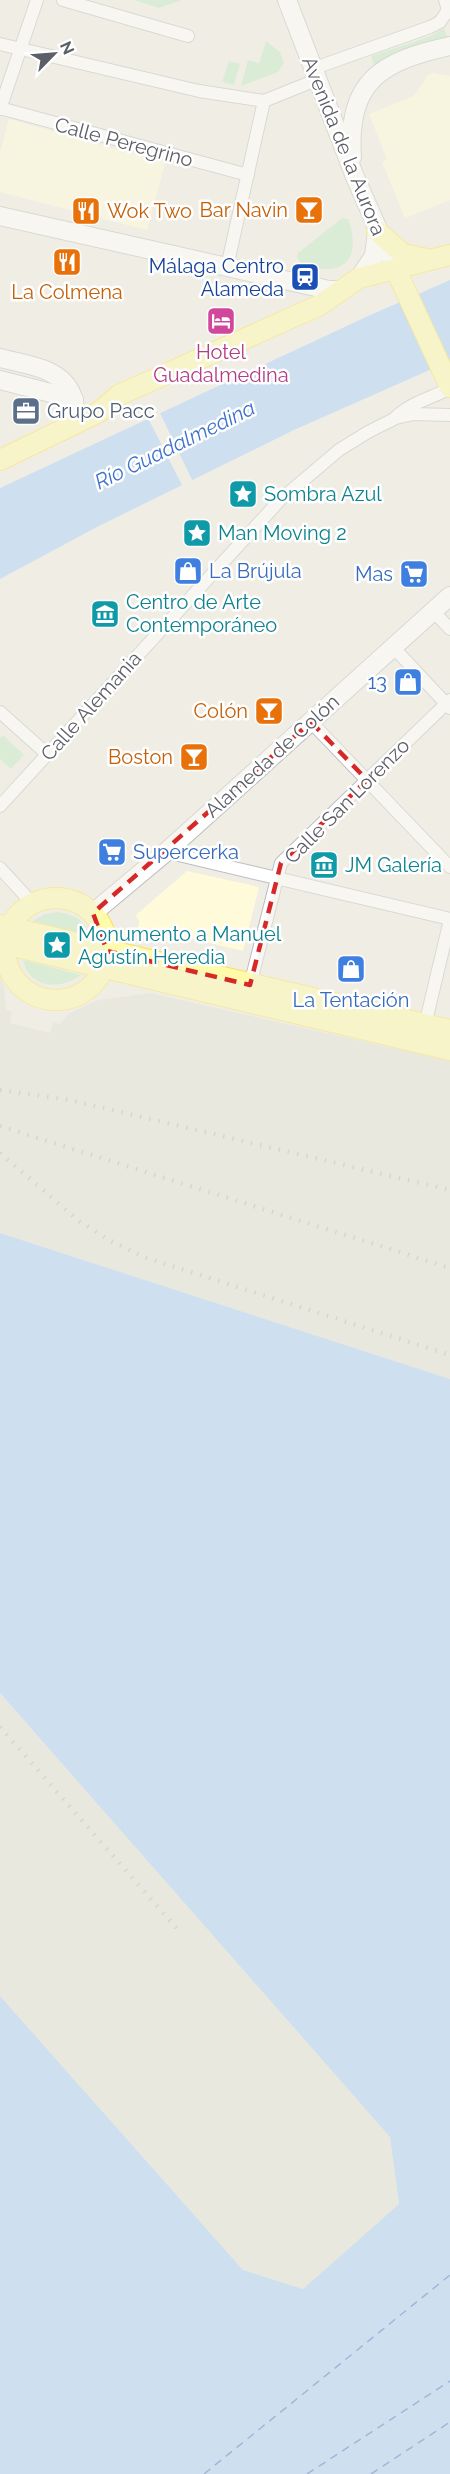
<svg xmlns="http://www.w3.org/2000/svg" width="450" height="2474" font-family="Raleway,sans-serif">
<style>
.commercial{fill:#fffbda}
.industrial{fill:#e0e0d9}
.green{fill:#bfe9c4}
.water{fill:#a5cdff}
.pier{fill:#f0eee4}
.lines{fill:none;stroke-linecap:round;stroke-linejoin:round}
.ferry{stroke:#3f73cb;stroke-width:1.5;stroke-dasharray:8 6;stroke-linecap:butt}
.street-casing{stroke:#bcbdc4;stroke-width:14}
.secondary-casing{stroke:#babcc3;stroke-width:20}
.primary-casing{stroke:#fadf52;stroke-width:22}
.street{stroke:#fff;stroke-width:12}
.secondary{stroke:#fff;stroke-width:18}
.primary{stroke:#fffbaa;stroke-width:20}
.rail{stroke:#b7b8b9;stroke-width:4.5;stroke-dasharray:1.5 8;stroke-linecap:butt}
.marked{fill:none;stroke:#d62828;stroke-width:4.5;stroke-dasharray:12 8;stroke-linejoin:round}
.labels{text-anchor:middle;stroke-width:5;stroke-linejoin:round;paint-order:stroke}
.street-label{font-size:20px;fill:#5c5f66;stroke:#fff}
.food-label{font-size:20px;fill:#c56008;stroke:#fff;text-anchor:end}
.transit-label{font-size:20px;fill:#164399;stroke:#fff;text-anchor:end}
.hotel-label{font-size:20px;fill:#b23c85;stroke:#fff}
.service-label{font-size:20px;fill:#4e5e75;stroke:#fff;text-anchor:start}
.culture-label{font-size:20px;fill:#0d838f;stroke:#fff;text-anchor:start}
.shop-label{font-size:20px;fill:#366cbe;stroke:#fff;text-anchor:start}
.water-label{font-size:21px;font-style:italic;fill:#3f73cb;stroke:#fff}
</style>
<rect width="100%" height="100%" fill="#f0eee4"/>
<!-- commercial -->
<g class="commercial">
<path d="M433,73L450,76V200L405,218L382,162L387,159L369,114L414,96L428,75Z"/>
<path d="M9,119L165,163L147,230L0,192V152Z"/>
<path d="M187,871L259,887L243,951L153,929L152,932L138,928L139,921L136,915Z"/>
</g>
<!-- industrial -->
<g class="industrial">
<path d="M0,977L4,985L6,1010L12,1012L10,1023L50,1033L53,1022L60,1024L68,1014L98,1000L151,993L450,1061V1379L0,1233Z"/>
<path d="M0,1693L390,2137L399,2205L303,2289L243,2270L0,1996Z"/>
</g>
<!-- green -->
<g class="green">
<path d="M134,0H182L159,8Z"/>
<path d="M444,28L448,39L375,68L371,56L431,36Z"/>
<path d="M266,41L280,52L284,63L278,72L241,86L248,60L259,63Z"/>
<path d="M229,61L240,64L234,85L222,82Z"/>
<path d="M342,218L348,219C357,241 356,271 324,269C316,269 308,265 300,263L297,257L298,253Z"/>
<path d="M3,735L24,755L11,769L0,759V738Z"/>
<path d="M58,912C75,915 83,919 91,936L33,921L45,914Z"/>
<path d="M23,960L81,975C61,990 29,989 23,960Z"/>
</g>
<!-- water -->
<g class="water">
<path d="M450,280V361L294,430L97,527L0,579V488L368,316Z"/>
<path d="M0,1233L450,1379V2474H0V1996L243,2270L303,2289L399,2204L390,2137L0,1693Z"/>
</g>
<!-- pier -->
<path class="pier" d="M159,411L194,484L184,489L147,416Z"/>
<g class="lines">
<!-- ferry -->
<g class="ferry">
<path d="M204,2474L450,2275"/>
<path d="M307,2474L450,2381"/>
<path d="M371,2474L450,2422"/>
</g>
<!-- street casing -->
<g class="street-casing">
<g id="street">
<path d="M63,0L188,36"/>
<path d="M0,44L199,91L264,101L316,80"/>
<path d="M312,69L430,27L440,22L448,10L445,0"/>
<path d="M0,108L248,175"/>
<path d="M0,109L37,0"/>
<path d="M227,267L264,101"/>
<path d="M396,417C410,403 432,398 450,388"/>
<path d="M433,611L450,629"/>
<path d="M393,647L450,708"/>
<path d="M0,712L47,754"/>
<path d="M311,722L450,867"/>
<path d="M0,806L280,500L339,450L368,432L396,418L413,414L450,415"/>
<path d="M166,852L450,919"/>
<path d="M0,868L32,903"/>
<path d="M250,985L281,863L450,700"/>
<path d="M425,1025L450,920"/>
</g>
</g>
<!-- secondary casing -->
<g class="secondary-casing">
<g id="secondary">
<path d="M287,0L355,177L396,270"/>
<path d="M352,157C347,80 382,61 450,46"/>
<path d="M0,216L329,290H342"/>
<path d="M359,278L374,256L377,231"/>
<path d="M0,358C26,365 61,367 72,395C79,410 71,421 61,432"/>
<path d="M0,380L74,399"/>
<path d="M93,913L166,852L450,596"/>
</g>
</g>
<!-- primary casing -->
<g class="primary-casing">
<g id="primary">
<path d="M377,231L403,254L427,259"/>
<path d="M396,270L450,387"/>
<path d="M0,460L99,412L119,395L320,305L359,278L450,255"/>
<circle cx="56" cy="949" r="51"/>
<path d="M0,925L450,1030"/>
<path d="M0,943L450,1050"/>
</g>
</g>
<!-- street -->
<use href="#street" class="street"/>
<!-- secondary -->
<use href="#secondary" class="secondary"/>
<!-- primary -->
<use href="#primary" class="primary"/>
<!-- rail -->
<g class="rail">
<path d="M0,1090L70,1100L450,1190"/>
<path d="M0,1126L450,1268"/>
<path d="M0,1153L80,1222L111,1241L144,1257L450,1355"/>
<path d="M0,1727L179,1931"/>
</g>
</g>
<!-- marked area -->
<path d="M0 0H450V2474H0ZM311,722L367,780L281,863L250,985L107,951L93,913Z" fill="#f0eee4" fill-opacity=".55" fill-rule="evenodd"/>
<path class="marked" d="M311,722L367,780L281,863L250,985L107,951L93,913Z"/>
<!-- icons -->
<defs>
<g id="bar-square" transform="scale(1.5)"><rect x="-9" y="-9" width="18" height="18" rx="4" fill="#e8710a" stroke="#fff"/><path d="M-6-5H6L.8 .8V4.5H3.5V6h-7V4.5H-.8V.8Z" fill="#fff"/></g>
<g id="restaurant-square" transform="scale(1.5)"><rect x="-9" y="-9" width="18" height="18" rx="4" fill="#e8710a" stroke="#fff"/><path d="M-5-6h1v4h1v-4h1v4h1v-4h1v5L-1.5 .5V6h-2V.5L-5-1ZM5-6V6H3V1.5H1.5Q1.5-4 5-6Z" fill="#fff"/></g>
<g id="station-square" transform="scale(1.5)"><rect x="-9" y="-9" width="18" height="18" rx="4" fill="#1a4fb4" stroke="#fff"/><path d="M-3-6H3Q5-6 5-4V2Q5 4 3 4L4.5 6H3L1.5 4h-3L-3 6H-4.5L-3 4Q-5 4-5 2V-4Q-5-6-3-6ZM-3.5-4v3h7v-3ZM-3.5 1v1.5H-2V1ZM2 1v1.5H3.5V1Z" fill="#fff"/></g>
<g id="hotel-square" transform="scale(1.5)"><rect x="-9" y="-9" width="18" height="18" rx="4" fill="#d1479c" stroke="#fff"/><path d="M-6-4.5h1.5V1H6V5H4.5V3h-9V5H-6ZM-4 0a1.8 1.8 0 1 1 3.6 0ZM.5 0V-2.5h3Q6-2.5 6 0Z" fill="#fff"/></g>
<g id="office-square" transform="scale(1.5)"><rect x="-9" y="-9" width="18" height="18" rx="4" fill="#5c6f8a" stroke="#fff"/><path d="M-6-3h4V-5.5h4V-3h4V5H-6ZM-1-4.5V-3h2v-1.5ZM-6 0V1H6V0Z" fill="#fff"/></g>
<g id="sight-square" transform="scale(1.5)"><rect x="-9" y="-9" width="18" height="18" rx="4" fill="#0f9aa8" stroke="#fff"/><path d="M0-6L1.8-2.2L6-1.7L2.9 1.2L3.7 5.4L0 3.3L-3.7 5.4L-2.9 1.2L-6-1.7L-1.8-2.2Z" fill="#fff"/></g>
<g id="shop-square" transform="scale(1.5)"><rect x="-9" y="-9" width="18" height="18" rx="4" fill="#3f7fe0" stroke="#fff"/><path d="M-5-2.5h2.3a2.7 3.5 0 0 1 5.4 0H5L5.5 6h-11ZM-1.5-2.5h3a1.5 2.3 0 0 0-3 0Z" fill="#fff"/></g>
<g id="supermarket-square" transform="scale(1.5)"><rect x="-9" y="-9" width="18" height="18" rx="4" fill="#3f7fe0" stroke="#fff"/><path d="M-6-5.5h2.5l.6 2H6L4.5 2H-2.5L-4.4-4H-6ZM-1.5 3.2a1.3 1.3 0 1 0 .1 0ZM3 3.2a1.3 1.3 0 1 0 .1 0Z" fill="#fff"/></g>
<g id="museum-square" transform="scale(1.5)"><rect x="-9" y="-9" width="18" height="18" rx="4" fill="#0f9aa8" stroke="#fff"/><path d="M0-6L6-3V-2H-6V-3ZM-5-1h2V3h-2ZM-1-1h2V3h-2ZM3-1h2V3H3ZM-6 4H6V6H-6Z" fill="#fff"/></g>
</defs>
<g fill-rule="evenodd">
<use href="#bar-square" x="309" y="210"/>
<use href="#restaurant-square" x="86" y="211"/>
<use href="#restaurant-square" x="67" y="262"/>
<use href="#station-square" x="305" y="277"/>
<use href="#hotel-square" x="221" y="321"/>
<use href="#office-square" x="26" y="411"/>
<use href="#sight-square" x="243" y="494"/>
<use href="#sight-square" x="197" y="533"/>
<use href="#shop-square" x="188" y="571"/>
<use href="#supermarket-square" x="414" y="574"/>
<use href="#museum-square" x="105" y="614"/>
<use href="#shop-square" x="408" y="682"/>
<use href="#bar-square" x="269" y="711"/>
<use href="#bar-square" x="194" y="757"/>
<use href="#supermarket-square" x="112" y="852"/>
<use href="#museum-square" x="324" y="865"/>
<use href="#sight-square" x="57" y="945"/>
<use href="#shop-square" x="351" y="969"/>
</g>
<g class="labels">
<!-- street labels -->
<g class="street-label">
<text transform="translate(124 142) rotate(15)" y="7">Calle Peregrino</text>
<text transform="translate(344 146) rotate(68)" y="7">Avenida de la Aurora</text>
<text transform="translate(91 706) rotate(-48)" y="7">Calle Alemania</text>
<text transform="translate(272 756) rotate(-42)" y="7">Alameda de Colón</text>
<text transform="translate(347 801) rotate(-45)" y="7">Calle San Lorenzo</text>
</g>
<!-- food labels -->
<g class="food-label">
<text x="288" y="217">Bar Navin</text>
<text x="107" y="218" text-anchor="start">Wok Two</text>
<text x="67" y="299" text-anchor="middle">La Colmena</text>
<text x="248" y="718">Colón</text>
<text x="173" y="764">Boston</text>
</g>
<!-- transit labels -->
<g class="transit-label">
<text x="284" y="273">Málaga Centro<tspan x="284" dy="23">Alameda</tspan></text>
</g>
<!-- hotel labels -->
<g class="hotel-label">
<text x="221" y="359">Hotel<tspan x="221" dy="23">Guadalmedina</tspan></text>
</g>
<!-- service labels -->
<g class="service-label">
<text x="47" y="418">Grupo Pacc</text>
</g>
<!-- culture labels -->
<g class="culture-label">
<text x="264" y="501">Sombra Azul</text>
<text x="218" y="540">Man Moving 2</text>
<text x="126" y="609">Centro de Arte<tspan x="126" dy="23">Contemporáneo</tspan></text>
<text x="345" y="872">JM Galería</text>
<text x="78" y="941">Monumento a Manuel<tspan x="78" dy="23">Agustín Heredia</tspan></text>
</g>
<!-- shop labels -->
<g class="shop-label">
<text x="209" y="578">La Brújula</text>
<text x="393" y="581" text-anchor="end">Mas</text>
<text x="387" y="689" text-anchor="end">13</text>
<text x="133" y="859">Supercerka</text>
<text x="351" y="1007" text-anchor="middle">La Tentación</text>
</g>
<!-- water labels -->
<g class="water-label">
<text transform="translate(175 445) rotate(-26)" y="7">Río Guadalmedina</text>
</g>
</g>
<!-- north arrow -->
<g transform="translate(54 54) rotate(65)" stroke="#ffffff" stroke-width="4.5" paint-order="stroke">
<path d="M0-4.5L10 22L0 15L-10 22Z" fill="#5c5f66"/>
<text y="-9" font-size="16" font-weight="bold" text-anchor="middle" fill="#5c5f66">N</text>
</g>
</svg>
